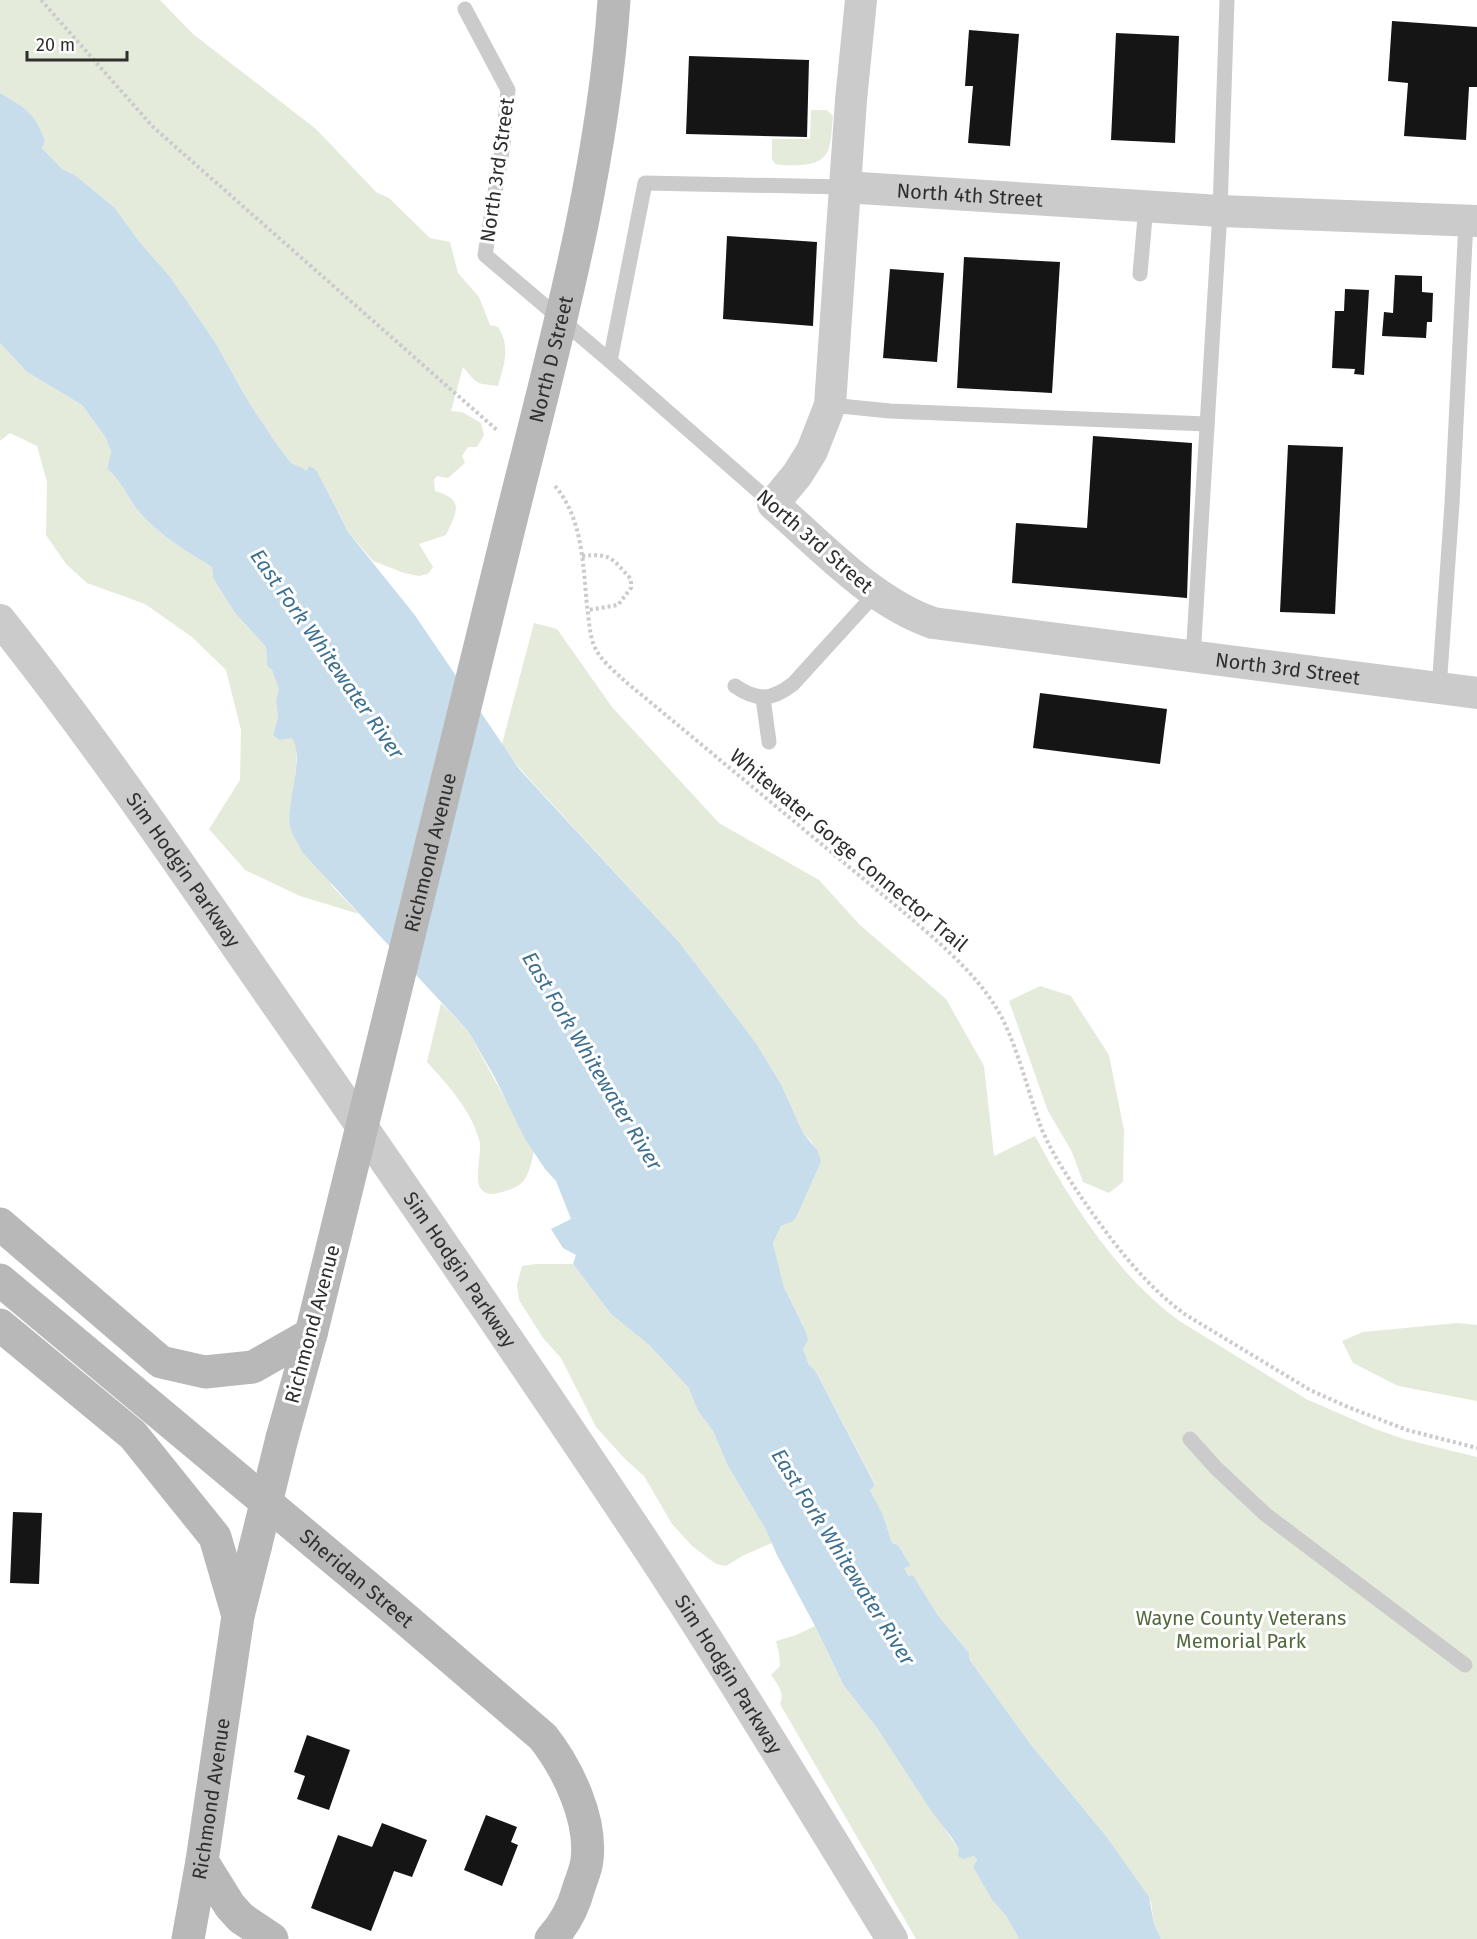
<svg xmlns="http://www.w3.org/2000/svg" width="1477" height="1939" font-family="'Fira Sans',sans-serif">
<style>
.green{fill:#e4ebdb}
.water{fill:#c7ddeb}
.building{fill:#151515}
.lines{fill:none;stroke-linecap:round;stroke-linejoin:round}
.path{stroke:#cbcbcb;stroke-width:4;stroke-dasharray:3 3;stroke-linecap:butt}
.lane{stroke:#cbcbcb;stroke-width:15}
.street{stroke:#cbcbcb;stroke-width:32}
.secondary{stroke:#b8b8b8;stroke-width:33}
.secondary-bridge{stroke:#b8b8b8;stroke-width:33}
.labels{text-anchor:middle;stroke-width:6;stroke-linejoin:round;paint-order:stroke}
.street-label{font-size:20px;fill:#2e2e2e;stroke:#fff}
.park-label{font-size:20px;fill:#516a3b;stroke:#fff}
.water-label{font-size:21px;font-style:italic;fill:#3c6f90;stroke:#fff}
</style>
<rect width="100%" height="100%" fill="#fff"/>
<!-- green -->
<g class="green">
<path d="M0,0H160L193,34L316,129L376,192L389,198L430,238L450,242L458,273L479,297L490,325L498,327C511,347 504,365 498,386C473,383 478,384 463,367L451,411L462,412L481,423L484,435L477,447H468L462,456L465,463L448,478L437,476L434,480L435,491C465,500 457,511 446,535L419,544L433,567L428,574L419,576L404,573L373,561L348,532L317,471L302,469L291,463L278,446L248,401L215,342L171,278L138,240L115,208L75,175L62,169L42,148L45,141C34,111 27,109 0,93Z"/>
<path d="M811,110H827L833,116C830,144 834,164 799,165C791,165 783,166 775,164L772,159V139H810Z"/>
<path d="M0,343L27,372L82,405L106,438L111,452L107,469C122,481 128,499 141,514C162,537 186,551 212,567L213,578L235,613L266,647L267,666L272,670L280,689L276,701L278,717L273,735L279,740L292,737L296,743V768L292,804L332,886L359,914L300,896L245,870L209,829L240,780L241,730L226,670L192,637L145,604L87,583L66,564L46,535L47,482L37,446L10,433L0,441Z"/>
<path d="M534,623L557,629L612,707L719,823L819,880L860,925L946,999L984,1066L994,1156L1035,1136C1070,1202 1119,1278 1181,1322L1306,1399L1375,1429L1404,1439L1477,1457V1939H1161L1154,1924L1151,1902L1106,1836L1032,1746L969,1659V1653L937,1614L913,1575L908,1577L903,1568L911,1566L898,1545L892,1543L883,1515L870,1490L875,1484L815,1370L809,1365L803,1349L805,1330L784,1287L773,1243L781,1226L792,1222L796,1218L821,1162L812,1142L803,1133L782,1086L756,1043L679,942L521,770L502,744Z"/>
<path d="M1040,986L1071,996L1109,1055L1124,1130L1123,1182L1109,1193L1083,1182L1072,1152L1048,1111L1009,1001Z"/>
<path d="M441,1003L468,1031L534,1152C527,1180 526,1186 498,1193C491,1195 485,1194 481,1189C473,1178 483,1154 479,1139C470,1109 448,1085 427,1062Z"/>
<path d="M536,1264H573L611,1314L649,1345L688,1387L698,1411L713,1431L728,1466L766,1530L772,1543L744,1555L726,1566L716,1564L692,1546L672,1524L644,1476L625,1459L596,1427L561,1358L543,1338L519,1300L517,1285L522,1266Z"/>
<path d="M1457,1323L1477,1325V1401L1398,1386L1353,1363L1342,1341L1363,1332Z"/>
<path d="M815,1626L844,1686L877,1728L959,1850L974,1856L977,1860L973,1867L992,1900L1006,1916L1019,1939H916L780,1704C785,1693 778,1685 771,1675L780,1666L779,1653L776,1641L796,1635Z"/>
</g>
<!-- water -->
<path class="water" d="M0,93C27,109 34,111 45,141L42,148L62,169L75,175L115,208L138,240L171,278L215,342L248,401L278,446L291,463L306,470L310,466L317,471L348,532L414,614L520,770L679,942L756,1043L782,1086L803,1133L818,1151L821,1162L796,1218L792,1222L781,1226L773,1243L784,1287L805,1330L808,1340L803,1349L809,1365L815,1370L875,1485L870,1490L883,1515L892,1543L898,1545L911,1566L904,1568L908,1576L913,1575L937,1614L969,1653V1659L1032,1746L1106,1836L1149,1897L1154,1924L1161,1939H1019L1006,1916L992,1900L973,1867L977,1860L974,1856L963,1859L958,1856L959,1850L952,1838L932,1812L877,1728L844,1686L815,1626L777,1555L766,1530L728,1466L713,1431L698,1411L688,1387L649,1345L611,1314L573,1264L576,1255L563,1248L551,1229L571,1219L556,1181L545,1169L525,1139L494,1076L468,1031L303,853C299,845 292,835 290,827C286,803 305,758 292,738L279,740L273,735L278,717L276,701L279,689L272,670L267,666L266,647L235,613L213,578L212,567C186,551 162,537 141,514C128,499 122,481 107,469L111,452L106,438L82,405L27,372L0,343Z"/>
<!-- building -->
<g class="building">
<path d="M1392,21L1477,27V87H1469L1466,140L1404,136L1408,83L1388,81Z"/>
<path d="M969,30L1019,34L1010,146L968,143L973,86H965Z"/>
<path d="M1116,33L1179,36L1175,143L1111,140Z"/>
<path d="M689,56L809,60L807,137L686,134Z"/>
<path d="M727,236L817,242L813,326L723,319Z"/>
<path d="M964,257L1060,262L1052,393L957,388Z"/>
<path d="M890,269L944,273L937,362L883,358Z"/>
<path d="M1395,275L1422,276V292L1433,293L1432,322H1427L1426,338L1382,336L1384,312L1393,313Z"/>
<path d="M1345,289L1369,290L1364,375L1354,374L1355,369L1332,368L1335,311H1344Z"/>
<path d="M1093,436L1192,443L1187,598L1012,583L1016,523L1087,528Z"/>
<path d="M1288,445L1343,447L1335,614L1280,612Z"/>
<path d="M1040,693L1167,709L1160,764L1033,748Z"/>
<path d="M13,1512L42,1513L39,1584L10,1583Z"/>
<path d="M307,1735L350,1750L329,1810L297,1799L305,1776L294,1772Z"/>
<path d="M486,1815L517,1827L511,1842L518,1845L502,1886L464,1870Z"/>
<path d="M382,1823L427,1840L412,1877L394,1871L371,1931L311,1908L338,1835L372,1847Z"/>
</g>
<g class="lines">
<!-- path -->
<g class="path">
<path d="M41,0L153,127L498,431"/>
<path d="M555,486C583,519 583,565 587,606C589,618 589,631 593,643C598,658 614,671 626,682L907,915C942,945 984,980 1004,1022C1020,1056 1029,1095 1042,1130C1052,1153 1067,1176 1081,1197C1111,1240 1143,1284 1186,1315L1310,1390L1348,1407L1407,1430L1477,1448"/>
<path d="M582,556C612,553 611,558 631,579V588L618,605L588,610"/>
</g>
<!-- lane -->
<g class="lane">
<path d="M465,9L508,90L503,144L485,255L610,361L773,504"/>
<path d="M1140,274L1146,206"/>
<path d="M610,361L645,183L844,187"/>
<path d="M830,405L890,411L1207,424"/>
<path d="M1193,658L1220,211L1227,0"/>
<path d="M735,686C757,701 771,701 793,684L875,594"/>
<path d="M1439,689L1452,504L1466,221"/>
<path d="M763,698L769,742"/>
<path d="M1190,1439L1216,1468L1265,1514L1465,1665"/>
</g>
<!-- street -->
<g class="street">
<path id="s1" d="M861,0L851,100L830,405L812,451L797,475L773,504C821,546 872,602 933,623L1477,693"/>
<path id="s2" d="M844,187L1220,211L1477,221"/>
<path id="s3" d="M0,620C110,758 207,905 308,1049C422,1213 535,1378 646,1545C731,1674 811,1807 892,1939"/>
</g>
<!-- secondary -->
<g class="secondary">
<path d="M0,1224L161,1362L205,1372L253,1367L311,1334"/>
<path id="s4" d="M0,1280L395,1610L543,1737C568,1769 592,1819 587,1860C586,1869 582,1878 579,1887C574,1906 565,1924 551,1939"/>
<path d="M0,1325L133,1435L215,1537L238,1616"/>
<path d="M282,1438L311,1334"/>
<path d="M202,1861L230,1906L241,1918L272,1939"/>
<path id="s5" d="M188,1939L202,1861L238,1616L255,1548"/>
</g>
<!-- secondary-bridge -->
<g class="secondary-bridge">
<path id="s6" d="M311,1334C377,1067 444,800 508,532C551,357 602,181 614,0"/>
<path d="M255,1548L282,1438"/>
</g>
</g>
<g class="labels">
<!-- street labels -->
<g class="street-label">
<text transform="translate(497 170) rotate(-82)" y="7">North 3rd Street</text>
<text dy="7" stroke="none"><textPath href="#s2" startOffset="126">North 4th Street</textPath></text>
<text dy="7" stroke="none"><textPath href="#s6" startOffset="1004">North D Street</textPath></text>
<text transform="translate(815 541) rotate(41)" y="7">North 3rd Street</text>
<text dy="7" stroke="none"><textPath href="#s1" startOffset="1080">North 3rd Street</textPath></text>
<text transform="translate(849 850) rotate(40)" y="7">Whitewater Gorge Connector Trail</text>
<text dy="7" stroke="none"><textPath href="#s6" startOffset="496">Richmond Avenue</textPath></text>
<text dy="7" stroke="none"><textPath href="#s3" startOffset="310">Sim Hodgin Parkway</textPath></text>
<text dy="7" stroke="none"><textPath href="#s3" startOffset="796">Sim Hodgin Parkway</textPath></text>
<text transform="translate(312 1324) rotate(-75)" y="7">Richmond Avenue</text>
<text dy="7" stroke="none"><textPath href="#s4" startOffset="465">Sheridan Street</textPath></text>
<text dy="7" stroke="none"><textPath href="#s3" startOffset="1282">Sim Hodgin Parkway</textPath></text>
<text dy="7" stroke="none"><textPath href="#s5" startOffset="142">Richmond Avenue</textPath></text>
</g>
<!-- park labels -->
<g class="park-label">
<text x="1241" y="1625">Wayne County Veterans<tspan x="1241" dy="23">Memorial Park</tspan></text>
</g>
<!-- water labels -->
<g class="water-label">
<text transform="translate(327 654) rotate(55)" y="7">East Fork Whitewater River</text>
<text transform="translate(592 1061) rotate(59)" y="7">East Fork Whitewater River</text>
<text transform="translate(843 1557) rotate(58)" y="7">East Fork Whitewater River</text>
</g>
</g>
<!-- scale -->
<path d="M27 51v9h100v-9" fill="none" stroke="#2e2e2e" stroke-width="3"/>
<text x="36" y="51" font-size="18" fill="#2e2e2e" stroke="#ffffff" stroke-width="4.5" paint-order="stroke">20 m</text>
</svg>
